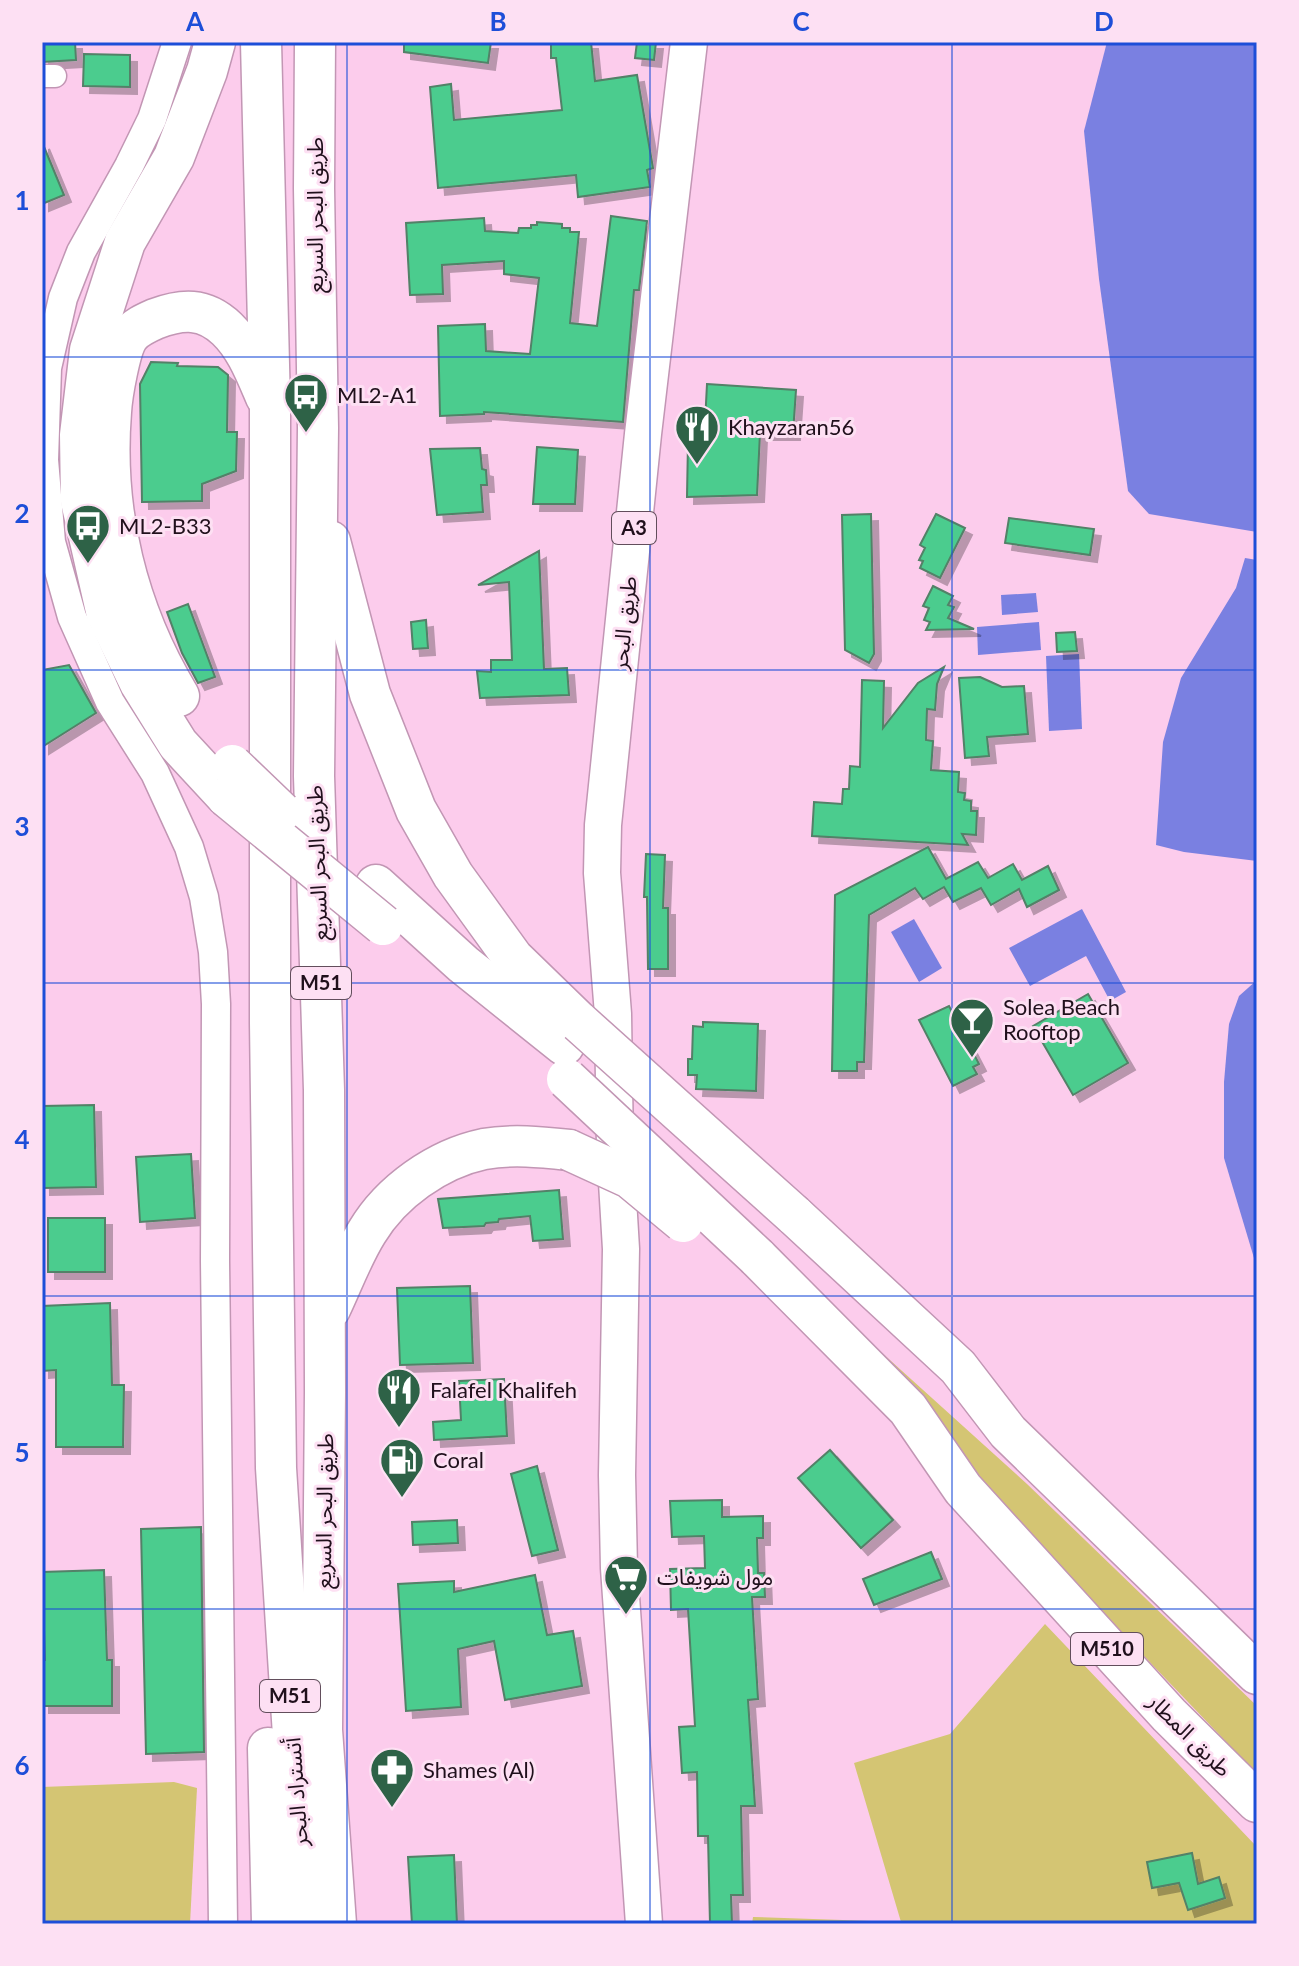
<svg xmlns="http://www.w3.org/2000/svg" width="1299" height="1966" font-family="Lato,'Noto Sans Arabic',sans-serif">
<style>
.green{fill:#d4c573}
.water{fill:#7a80e1}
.building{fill:#4bcc8e;stroke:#528167;stroke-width:2;filter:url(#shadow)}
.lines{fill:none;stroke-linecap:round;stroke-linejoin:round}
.minor-casing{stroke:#c296b4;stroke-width:25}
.tertiary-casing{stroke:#c296b4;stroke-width:31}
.trunk-casing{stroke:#c296b4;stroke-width:39}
.motorway-casing{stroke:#c296b4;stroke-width:43}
.minor{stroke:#fff;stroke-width:22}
.tertiary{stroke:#fff;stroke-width:28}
.trunk{stroke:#fff;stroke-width:36}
.motorway{stroke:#fff;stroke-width:40}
.motorway-bridge-casing{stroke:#c296b4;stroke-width:43;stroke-linecap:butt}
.motorway-bridge{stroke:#fff;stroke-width:40}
.grid{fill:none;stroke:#1d4ed8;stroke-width:2;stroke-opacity:0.55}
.labels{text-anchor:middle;stroke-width:6;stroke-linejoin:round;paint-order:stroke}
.shield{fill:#fde0f3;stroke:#624e5c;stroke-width:2}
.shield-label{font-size:20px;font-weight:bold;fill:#20101c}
.street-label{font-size:22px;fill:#20101c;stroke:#fde0f3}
.poi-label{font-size:22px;fill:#20101c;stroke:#fde0f3;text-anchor:start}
.neatline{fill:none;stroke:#1d4ed8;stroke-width:3}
.grid-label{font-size:26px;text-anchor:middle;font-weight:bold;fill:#1d4ed8}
</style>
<defs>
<filter id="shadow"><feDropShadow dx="7" dy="7" stdDeviation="0" flood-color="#0004"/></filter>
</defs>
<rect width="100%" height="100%" fill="#fcccec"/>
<!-- green -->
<g class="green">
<path d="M829,1305L1027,1484L1257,1706V1774L1025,1532L938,1425Z"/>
<path d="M1045,1624L1257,1847V1924H752L753,1917L901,1922L854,1763L950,1734Z"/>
<path d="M174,1782L197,1788L190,1924H42V1787Z"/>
</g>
<!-- water -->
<g class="water">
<path d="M1107,42H1257V532L1149,514L1128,491L1099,279L1084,131Z"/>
<path d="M1245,558L1257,560V861L1184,852L1156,845L1163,742L1181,678L1236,588Z"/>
<path d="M1036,593L1038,612L1002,615L1001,595Z"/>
<path d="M1039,622L1041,650L978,655L977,627Z"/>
<path d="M1079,654L1082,729L1049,731L1046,656Z"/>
<path d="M1082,909L1126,992L1110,1001L1086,956L1030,986L1009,948Z"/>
<path d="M914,919L942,968L919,982L891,932Z"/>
<path d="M1257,980V1268L1224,1158V1082L1229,1024L1239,996Z"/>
</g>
<!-- building -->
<g class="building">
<path d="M42,42H75L76,60L42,62Z"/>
<path d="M404,42H491L488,63L404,52Z"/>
<path d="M551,42H591L595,81L637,75L653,168L647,170L650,187L578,197L576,175L438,188L430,87L451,84L454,120L562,110L556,58H551Z"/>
<path d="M637,42H656L654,60L635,58Z"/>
<path d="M84,54L130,55V87L83,86Z"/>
<path d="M42,142L64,195L42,204Z"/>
<path d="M611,216L647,221L639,290H634L623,422L484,412V414L440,416L438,326L485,324L486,351L530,354L539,278L504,274V261L442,265L443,294L410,295L406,223L484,218L485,231L518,233L519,228H531V225H537V222L562,224V228H570V232H579L570,323L597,326Z"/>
<path d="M151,362L178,363L177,366L218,367L228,375L227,432H237L236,471L202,484V501L142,502L140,384Z"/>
<path d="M707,384L796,390L793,433H760L757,495L687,497L688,442H704Z"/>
<path d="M537,447L578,450L575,504H533Z"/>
<path d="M480,448L482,469L486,470L487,485H481L483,512L437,515L430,449Z"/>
<path d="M871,514L874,654L869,663L845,650L842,515Z"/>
<path d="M936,514L965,528L940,578L920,568L923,561L919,560L925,548L920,545Z"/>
<path d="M1009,518L1094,529L1090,555L1005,543Z"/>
<path d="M539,551L544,669L567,668L569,695L480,698L477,671L491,672V660H512L509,582L478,585Z"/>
<path d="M933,586L953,596L948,605L954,607L948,618L974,629L926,630L930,622L924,620L929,608L923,606Z"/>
<path d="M188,604L215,677L198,683L182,653L167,612Z"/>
<path d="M426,620L428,648L413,649L411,622Z"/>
<path d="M1075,632L1077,651L1057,652L1056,633Z"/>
<path d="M69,665L96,713L42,747V670Z"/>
<path d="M944,667L937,684L935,710L927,709L926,740L933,741L931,770L959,772L958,792L965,793L964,800L971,801V811H977L976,835L962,834L968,845L812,836L814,802L842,804L843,789H849L850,766L860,767L862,680L884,681L883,728L918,683Z"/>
<path d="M980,677L1002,687L1024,686L1028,734L987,737L989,756L965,758L959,678Z"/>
<path d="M928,847L946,879L978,862L988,878L1013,864L1022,880L1048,866L1059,890L1027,907L1019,889L991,905L981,888L953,902L944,887L923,899L915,888L869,915L864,1062H857V1071H832L835,895Z"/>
<path d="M646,854L665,855L663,908H668V969H648L647,897H644Z"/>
<path d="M1088,994L1128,1063L1073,1095L1033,1026Z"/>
<path d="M949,1006L979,1064L973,1067L977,1074L953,1086L919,1020Z"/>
<path d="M703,1022L758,1024L756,1091L696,1089L697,1075H688V1059H692L693,1026L703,1027Z"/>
<path d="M94,1105L96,1187L43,1188L42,1106Z"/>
<path d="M191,1154L195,1218L140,1222L136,1157Z"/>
<path d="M559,1190L563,1239L533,1241L530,1216L499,1219L498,1222L486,1223L484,1226L443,1228L438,1199Z"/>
<rect x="48" y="1218" width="57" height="54"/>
<path d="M470,1286L473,1363L400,1365L397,1288Z"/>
<path d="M110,1303L112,1385H124L123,1447H56V1370L42,1371V1306Z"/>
<path d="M504,1379L507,1436L434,1440L433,1422L461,1420L459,1381Z"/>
<path d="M830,1450L893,1520L861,1548L798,1478Z"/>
<path d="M537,1466L558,1550L532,1556L511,1474Z"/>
<path d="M722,1500V1517L763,1516V1538H757L758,1573H764L765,1597H752L758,1699L748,1700L755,1806H741L743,1895H731L732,1924H710L708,1836H698L697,1772L682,1773L679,1727L695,1726L688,1609L671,1610L670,1569L705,1568L704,1536L672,1537L670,1501Z"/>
<path d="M457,1520L458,1543L413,1545L412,1522Z"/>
<path d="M201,1527L204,1752L146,1754L141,1529Z"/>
<path d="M931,1552L942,1579L874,1605L863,1579Z"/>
<path d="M104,1570L107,1660H112V1706H42V1660H45L42,1572Z"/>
<path d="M535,1575L547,1635L573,1631L582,1686L505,1700L494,1641L458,1649L461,1707L406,1711L398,1584L454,1581V1592Z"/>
<path d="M1192,1853L1198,1884L1219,1877L1225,1898L1188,1910L1179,1883L1152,1888L1147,1862Z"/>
<path d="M454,1855L457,1924H412L408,1857Z"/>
</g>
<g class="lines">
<!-- minor casing -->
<g class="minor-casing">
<path id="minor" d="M42,76H55"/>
</g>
<!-- tertiary casing -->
<g class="tertiary-casing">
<path id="tertiary" d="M177,42L152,119L129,166L81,252L63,298L47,368L44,460L51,542L72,617L110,702L155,773L189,847L204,897L213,952L216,1004L215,1261L223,1924"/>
</g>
<!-- trunk casing -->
<g class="trunk-casing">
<path id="trunk" d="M644,1924L619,1568L617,1475L621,1249L615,1149L613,1014L602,873L603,825L643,434L689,42"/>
</g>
<!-- motorway casing -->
<g class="motorway-casing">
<g id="motorway">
<path d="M215,42L207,71L174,157L125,242L90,350L80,435L81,501L107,615L140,683L178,744L227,797"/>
<path d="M261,42L270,405V1023L276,1468L305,1924"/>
<path d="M315,42L314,188L318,428L314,776L324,1090L325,1392L322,1730L336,1924"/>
<path d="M330,541L370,694L416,810L453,875L513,958L579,1022"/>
<path d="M179,696C127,610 103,512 111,412C112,395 120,348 129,336C135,328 146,323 155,319C182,309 204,307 227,329C246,347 256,374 266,397"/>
<path d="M376,885L463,964L564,1045"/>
<path d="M794,1215L958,1367L1008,1432L1257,1674"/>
<path d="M757,1257L908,1409L963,1489L1169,1715L1257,1802"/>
<path d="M330,1309C342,1284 352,1256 367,1232C391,1192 437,1159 484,1149C512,1144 541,1147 569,1150"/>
<path d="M268,1748L272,1924"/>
</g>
</g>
<!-- minor -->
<use href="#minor" class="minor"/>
<!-- tertiary -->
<use href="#tertiary" class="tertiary"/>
<!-- trunk -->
<use href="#trunk" class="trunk"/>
<!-- motorway -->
<use href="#motorway" class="motorway"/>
<!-- motorway-bridge casing -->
<g class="motorway-bridge-casing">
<g id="motorway-bridge">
<path d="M232,765L281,812"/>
<path d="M227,797L383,925"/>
<path d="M579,1022L794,1215"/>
<path d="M567,1079L757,1257"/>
<path d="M569,1150L630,1178L683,1222"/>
</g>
</g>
<!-- motorway-bridge -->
<use href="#motorway-bridge" class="motorway-bridge"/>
</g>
<!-- grid -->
<path class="grid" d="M347,42V1924M650,42V1924M952,42V1924M42,357H1257M42,670H1257M42,983H1257M42,1296H1257M42,1609H1257"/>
<!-- icons -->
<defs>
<g id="bus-pin" transform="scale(2.3)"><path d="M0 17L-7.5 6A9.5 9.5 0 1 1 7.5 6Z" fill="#2e6247" stroke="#fde0f3"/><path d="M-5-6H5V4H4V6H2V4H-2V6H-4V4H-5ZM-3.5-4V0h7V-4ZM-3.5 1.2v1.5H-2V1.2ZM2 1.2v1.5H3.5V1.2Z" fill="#fff"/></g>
<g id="restaurant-pin" transform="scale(2.3)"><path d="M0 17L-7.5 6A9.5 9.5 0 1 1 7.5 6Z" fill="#2e6247" stroke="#fde0f3"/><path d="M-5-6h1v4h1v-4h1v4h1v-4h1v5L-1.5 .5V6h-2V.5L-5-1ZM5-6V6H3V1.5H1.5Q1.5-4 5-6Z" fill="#fff"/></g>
<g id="bar-pin" transform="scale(2.3)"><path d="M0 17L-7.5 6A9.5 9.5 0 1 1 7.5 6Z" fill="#2e6247" stroke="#fde0f3"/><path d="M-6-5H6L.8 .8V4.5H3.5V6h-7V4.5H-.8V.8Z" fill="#fff"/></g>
<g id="fuel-pin" transform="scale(2.3)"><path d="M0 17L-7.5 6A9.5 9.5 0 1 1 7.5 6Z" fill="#2e6247" stroke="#fde0f3"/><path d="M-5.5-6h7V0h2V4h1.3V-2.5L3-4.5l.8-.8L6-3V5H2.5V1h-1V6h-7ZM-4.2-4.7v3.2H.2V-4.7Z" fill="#fff"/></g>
<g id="supermarket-pin" transform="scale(2.3)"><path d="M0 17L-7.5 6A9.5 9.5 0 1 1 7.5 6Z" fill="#2e6247" stroke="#fde0f3"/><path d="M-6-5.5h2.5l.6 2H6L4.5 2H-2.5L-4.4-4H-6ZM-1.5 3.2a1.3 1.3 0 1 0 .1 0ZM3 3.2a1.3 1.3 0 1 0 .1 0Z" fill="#fff"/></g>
<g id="pharmacy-pin" transform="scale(2.3)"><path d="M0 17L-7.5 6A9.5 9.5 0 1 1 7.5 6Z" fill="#2e6247" stroke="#fde0f3"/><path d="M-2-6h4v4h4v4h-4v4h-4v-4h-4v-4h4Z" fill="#fff"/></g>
</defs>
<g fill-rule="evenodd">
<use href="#bus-pin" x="306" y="395"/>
<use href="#restaurant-pin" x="697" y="427"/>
<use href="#bus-pin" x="88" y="526"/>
<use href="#bar-pin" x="972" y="1020"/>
<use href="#restaurant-pin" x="399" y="1390"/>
<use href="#fuel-pin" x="402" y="1460"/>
<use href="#supermarket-pin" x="626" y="1577"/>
<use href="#pharmacy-pin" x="392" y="1770"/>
</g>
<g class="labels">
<!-- shield labels -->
<g class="shield">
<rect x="612" y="512" width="44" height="32" rx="6"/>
<rect x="291" y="967" width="60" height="32" rx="6"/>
<rect x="1071" y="1633" width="72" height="32" rx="6"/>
<rect x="260" y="1680" width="60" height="32" rx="6"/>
</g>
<g class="shield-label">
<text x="634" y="535">A3</text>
<text x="321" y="990">M51</text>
<text x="1107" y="1656">M510</text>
<text x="290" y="1703">M51</text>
</g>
<!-- street labels -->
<g class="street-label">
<text transform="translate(315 215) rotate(-90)" y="8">طريق البحر السريع</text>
<text transform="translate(624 623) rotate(-84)" y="8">طريق البحر</text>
<text transform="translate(317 863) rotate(-92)" y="8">طريق البحر السريع</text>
<text transform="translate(324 1511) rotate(-89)" y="8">طريق البحر السريع</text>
<text transform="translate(1190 1735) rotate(45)" y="8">طريق المطار</text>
<text transform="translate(296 1792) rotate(-94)" y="8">أتستراد البحر</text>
</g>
<!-- poi labels -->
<g class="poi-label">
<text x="337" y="403">ML2-A1</text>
<text x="728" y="435">Khayzaran56</text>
<text x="119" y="534">ML2-B33</text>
<text x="1003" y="1015">Solea Beach<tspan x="1003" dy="25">Rooftop</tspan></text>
<text x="430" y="1398">Falafel Khalifeh</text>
<text x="433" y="1468">Coral</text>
<text x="657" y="1585">مول شويفات</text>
<text x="423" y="1778">Shames (Al)</text>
</g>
</g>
<!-- border -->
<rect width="1299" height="1966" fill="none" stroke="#fde0f3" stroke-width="88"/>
<rect x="44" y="44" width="1211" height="1878" class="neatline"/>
<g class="grid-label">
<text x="195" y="31">A</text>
<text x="498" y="31">B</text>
<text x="801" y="31">C</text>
<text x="1104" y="31">D</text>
<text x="22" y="210">1</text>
<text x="22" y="523">2</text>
<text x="22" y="836">3</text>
<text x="22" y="1149">4</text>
<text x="22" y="1462">5</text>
<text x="22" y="1775">6</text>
</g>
</svg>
